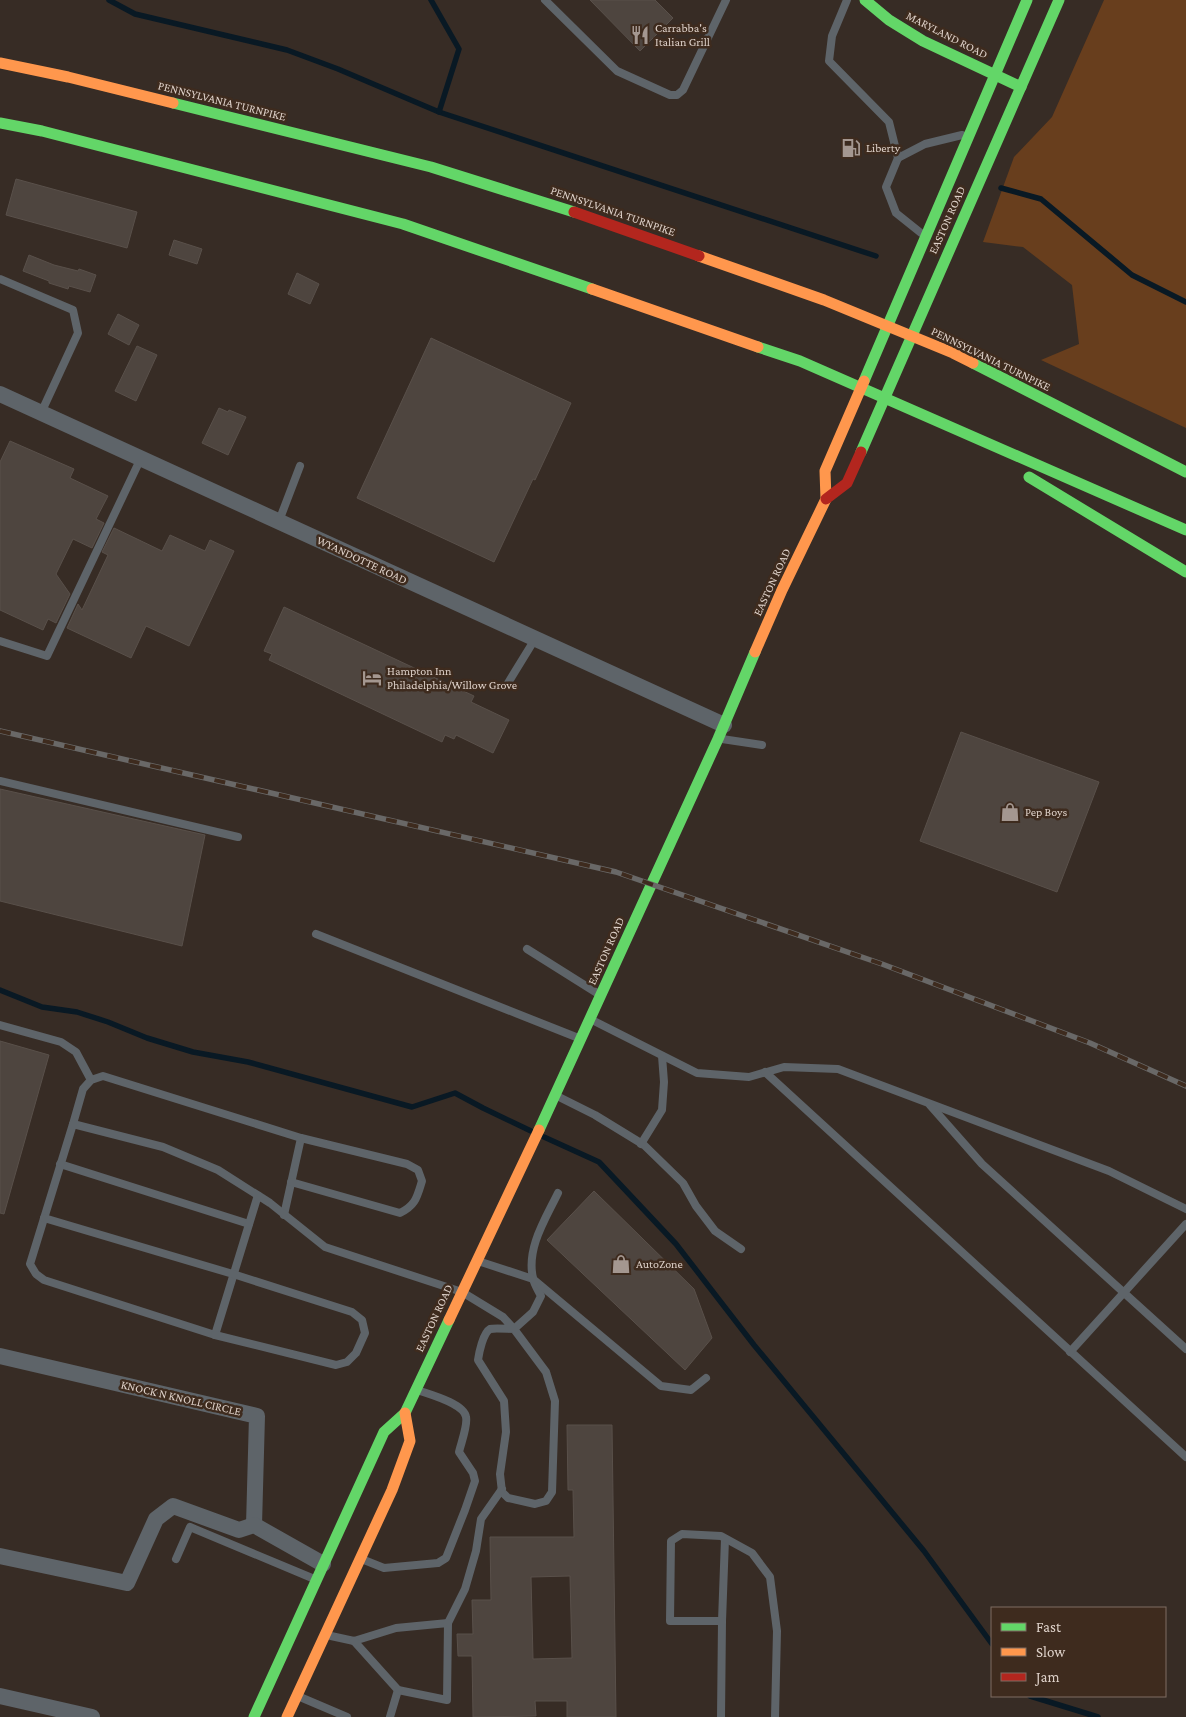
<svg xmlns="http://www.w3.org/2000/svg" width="1186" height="1717" font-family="'Crimson Pro',serif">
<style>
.green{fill:#683e1d}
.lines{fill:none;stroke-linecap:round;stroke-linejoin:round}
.stream{stroke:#091924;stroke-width:5.5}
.building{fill:#4e453f;stroke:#59504a;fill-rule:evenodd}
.lane{stroke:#5e6469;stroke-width:8}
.street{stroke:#5e6469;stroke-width:16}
.fast{stroke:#63d668;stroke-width:11}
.slow{stroke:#ff974d;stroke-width:11}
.jam{stroke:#b3261e;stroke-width:11}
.rail-casing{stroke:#696867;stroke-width:5.5}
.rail{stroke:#3e2b1e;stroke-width:4;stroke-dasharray:11;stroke-linecap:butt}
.labels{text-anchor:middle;stroke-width:5;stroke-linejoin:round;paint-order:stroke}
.poi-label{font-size:12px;fill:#ded1c9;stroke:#3e2b1e;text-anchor:start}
.street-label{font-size:12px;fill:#ded1c9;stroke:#3e2b1e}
</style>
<rect width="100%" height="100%" fill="#372c25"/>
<!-- green -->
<path class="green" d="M1104,0H1186V428L1041,360L1079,344L1072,285L1023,247L983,242L1014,157L1052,117Z"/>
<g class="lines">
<!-- stream -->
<g class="stream">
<path d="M109,0L135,14L287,50L338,69L439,112L876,256"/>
<path d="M431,0L459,49L439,112"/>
<path d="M1001,188L1041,199L1132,275L1186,302"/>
<path d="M0,990L42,1007L77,1012L108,1022L147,1038L193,1052L248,1062L412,1107L455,1093L483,1108L531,1131"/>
<path d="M544,1137L599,1162L676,1244L754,1345L924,1551L992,1644"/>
<path d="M1030,1696L1098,1717"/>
</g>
</g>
<!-- building -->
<g class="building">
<path d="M590,0H655L673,18L640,51Z"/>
<path d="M16,179L137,212L127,248L6,215Z"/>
<path d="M174,240L202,249L197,264L169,255Z"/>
<path d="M29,255L54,265L78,271L79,269L96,275L90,292L69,286L68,289L49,283V281L23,271Z"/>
<path d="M297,273L319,284L310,304L288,294Z"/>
<path d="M118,314L139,325L129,345L108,334Z"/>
<path d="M431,338L571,403L535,480L533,479L494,562L357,498Z"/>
<path d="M137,346L157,355L136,401L115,391Z"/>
<path d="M219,408L228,412L229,410L246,417L228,455L202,443Z"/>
<path d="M10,441L74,469L70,478L108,496L96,519L104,523L92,548L73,539L56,574L70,594L56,623L48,619L43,630L0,610V462Z"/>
<path d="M114,528L162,551L170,535L205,551L210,540L234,551L189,646L146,626L131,658L67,628L78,604L82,610L108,555L102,552Z"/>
<path d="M284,607L474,696L471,702L509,720L493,753L456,735L454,739L445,735L442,742L269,660L272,654L264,651Z"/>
<path d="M961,732L1099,782L1057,892L920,841Z"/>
<path d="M0,789L205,835L182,946L0,901Z"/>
<path d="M0,1041L49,1055L4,1214L0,1213Z"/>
<path d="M594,1191L694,1289L712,1338L685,1370L547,1240Z"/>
<path d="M567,1425H612L616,1717H567V1701H535L536,1716L473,1717L472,1656H458L457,1634H473L472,1600H491L490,1537H574L573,1490H568ZM570,1576L572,1658L533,1659L531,1577Z"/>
</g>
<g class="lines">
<!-- lane -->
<g class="lane">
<path d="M545,0L617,71L670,95H677L683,90L726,0"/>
<path d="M847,0L832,36L829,61L889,122L898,158L886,187L896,213L921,233"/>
<path d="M898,158L925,144L962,135"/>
<path d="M0,279L73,310L78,333L41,413"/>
<path d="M279,521L300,466"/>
<path d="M0,641L47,656L141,458"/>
<path d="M508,683L535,639"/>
<path d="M722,739L762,745"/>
<path d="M0,781L238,837"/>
<path d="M316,934L576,1037"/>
<path d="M527,949L597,993"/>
<path d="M594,1021L697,1073L749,1077L784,1067L838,1069L1109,1171L1186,1209"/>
<path d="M0,1025L61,1042L76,1052L91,1080"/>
<path d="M765,1072L1186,1457"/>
<path d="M559,1097L595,1115L644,1145L683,1183L696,1206L715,1231L741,1249"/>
<path d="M930,1105L982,1164L1186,1349"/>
<path d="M73,1124L83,1089L91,1080L103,1076L301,1138L284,1215"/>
<path d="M641,1144L662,1110L664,1082L662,1056"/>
<path d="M60,1164L249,1224"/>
<path d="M291,1182L400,1213C416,1205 417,1197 422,1181L418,1170L407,1164L301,1138"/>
<path d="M258,1195L215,1335L44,1280L36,1274L30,1264L73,1124L163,1147L218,1170L270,1203L325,1247L462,1292L503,1317L514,1329L546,1372L555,1401L552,1492L546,1501L535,1504L508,1498L502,1492L500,1474L506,1432L504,1401L478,1360C479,1353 483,1333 490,1329C494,1328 509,1329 514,1329L533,1312L541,1296C538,1290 534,1284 533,1278C526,1248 546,1218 558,1193"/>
<path d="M44,1218L233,1274L352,1312L362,1320L365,1333L356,1353L347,1362L336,1365L215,1335"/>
<path d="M481,1262L533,1279L661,1386L691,1390L706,1378"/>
<path d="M1070,1352L1186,1224"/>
<path d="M176,1559L190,1527L312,1578"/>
<path d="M364,1560L384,1568L438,1563L446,1558L465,1510L475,1481L473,1473L459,1452C461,1443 468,1425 466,1417C464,1404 432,1395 420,1391"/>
<path d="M722,1621L725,1539"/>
<path d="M448,1623L465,1589L476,1551L481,1519L502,1489"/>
<path d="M331,1636L354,1641L396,1628L448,1623L447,1700L398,1690L390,1717"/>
<path d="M354,1641L398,1690"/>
<path d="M300,1697L347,1717"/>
<path d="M721,1717L722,1621H670L671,1541L682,1534L721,1536L752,1553L770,1577L777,1631L775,1717"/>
</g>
<!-- street -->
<g class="street">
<path d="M0,394L724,725"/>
<path d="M0,1356L257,1416L254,1525"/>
<path d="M0,1556L127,1583L156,1519L173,1506L239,1530L254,1525L323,1564"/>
<path d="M0,1696L92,1717"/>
</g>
<!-- fast -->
<g class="fast">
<path d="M865,0L889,20L923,41L1021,87"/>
<path d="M173,103L431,167L574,212"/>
<path d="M0,123L42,131L403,224L592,289"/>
<path d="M758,347L800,361L1186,530"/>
<path d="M973,363L1186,472"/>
<path d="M864,381L1027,0"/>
<path d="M861,452L1059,0"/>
<path d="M1029,477L1186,572"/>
<path d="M539,1130L718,739L755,652"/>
<path d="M254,1717L384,1432L405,1413L449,1320"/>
</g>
<!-- slow -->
<g class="slow">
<path d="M0,63L68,77L173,103"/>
<path d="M699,256L824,300L953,353L973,363"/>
<path d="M592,289L758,347"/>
<path d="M755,652L782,590L826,499L825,471L864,381"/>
<path d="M449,1320L539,1130"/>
<path d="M287,1717L392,1490L410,1441L405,1413"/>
</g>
<!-- jam -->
<g class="jam">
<path d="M574,212L699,256"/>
<path d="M826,499L847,483L861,452"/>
</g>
<!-- rail casing -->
<g class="rail-casing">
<path id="rail" d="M0,731L616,872L882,964L1090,1043L1186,1086"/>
</g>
<!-- rail -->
<use href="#rail" class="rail"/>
</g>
<!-- icons -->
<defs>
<g id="restaurant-bare" transform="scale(1.5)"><path d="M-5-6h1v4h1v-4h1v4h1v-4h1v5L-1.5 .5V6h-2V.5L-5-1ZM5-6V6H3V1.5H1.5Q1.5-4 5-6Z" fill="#a49790" stroke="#3e2b1e" stroke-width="2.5" paint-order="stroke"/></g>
<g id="fuel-bare" transform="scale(1.5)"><path d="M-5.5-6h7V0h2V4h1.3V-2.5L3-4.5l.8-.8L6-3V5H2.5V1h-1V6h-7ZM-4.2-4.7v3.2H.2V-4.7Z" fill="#a49790" stroke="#3e2b1e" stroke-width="2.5" paint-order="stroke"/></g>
<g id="hotel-bare" transform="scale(1.5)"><path d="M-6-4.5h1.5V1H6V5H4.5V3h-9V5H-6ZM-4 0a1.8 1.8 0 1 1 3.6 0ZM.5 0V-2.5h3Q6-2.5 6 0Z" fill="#a49790" stroke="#3e2b1e" stroke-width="2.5" paint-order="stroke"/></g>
<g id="shop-bare" transform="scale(1.5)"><path d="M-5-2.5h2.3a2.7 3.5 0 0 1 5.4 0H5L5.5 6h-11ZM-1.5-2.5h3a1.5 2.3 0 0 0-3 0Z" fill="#a49790" stroke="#3e2b1e" stroke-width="2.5" paint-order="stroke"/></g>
</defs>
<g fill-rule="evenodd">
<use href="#restaurant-bare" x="640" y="35"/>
<use href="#fuel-bare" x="851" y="148"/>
<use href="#hotel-bare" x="372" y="678"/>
<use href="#shop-bare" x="1010" y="812"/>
<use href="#shop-bare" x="621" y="1264"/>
</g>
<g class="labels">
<!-- poi labels -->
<g class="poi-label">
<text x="655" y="32">Carrabba's<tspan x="655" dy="14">Italian Grill</tspan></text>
<text x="866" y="152">Liberty</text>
<text x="387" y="675">Hampton Inn<tspan x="387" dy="14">Philadelphia/Willow Grove</tspan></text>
<text x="1025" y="816">Pep Boys</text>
<text x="636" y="1268">AutoZone</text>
</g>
<!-- street labels -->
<g class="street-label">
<text transform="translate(947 35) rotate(27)" y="4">MARYLAND ROAD</text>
<text transform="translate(222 101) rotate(14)" y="4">PENNSYLVANIA TURNPIKE</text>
<text transform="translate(613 211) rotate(19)" y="4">PENNSYLVANIA TURNPIKE</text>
<text transform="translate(947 220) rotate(-66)" y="4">EASTON ROAD</text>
<text transform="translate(991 359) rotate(26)" y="4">PENNSYLVANIA TURNPIKE</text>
<text transform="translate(362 560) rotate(25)" y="4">WYANDOTTE ROAD</text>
<text transform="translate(772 582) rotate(-65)" y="4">EASTON ROAD</text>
<text transform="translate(606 951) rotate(-66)" y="4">EASTON ROAD</text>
<text transform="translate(434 1318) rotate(-65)" y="4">EASTON ROAD</text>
<text transform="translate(181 1398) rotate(13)" y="4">KNOCK N KNOLL CIRCLE</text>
</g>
</g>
<!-- legend -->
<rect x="991" y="1607" width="175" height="90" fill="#3e2b1e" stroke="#7e6d62"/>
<rect x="1001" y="1623" width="25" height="8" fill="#63d668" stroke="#7e6d62"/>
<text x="1036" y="1632" font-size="15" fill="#ded1c9">Fast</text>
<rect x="1001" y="1648" width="25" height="8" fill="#ff974d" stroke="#7e6d62"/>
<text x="1036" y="1657" font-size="15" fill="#ded1c9">Slow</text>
<rect x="1001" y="1673" width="25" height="8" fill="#b3261e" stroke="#7e6d62"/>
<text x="1036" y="1682" font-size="15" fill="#ded1c9">Jam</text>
</svg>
